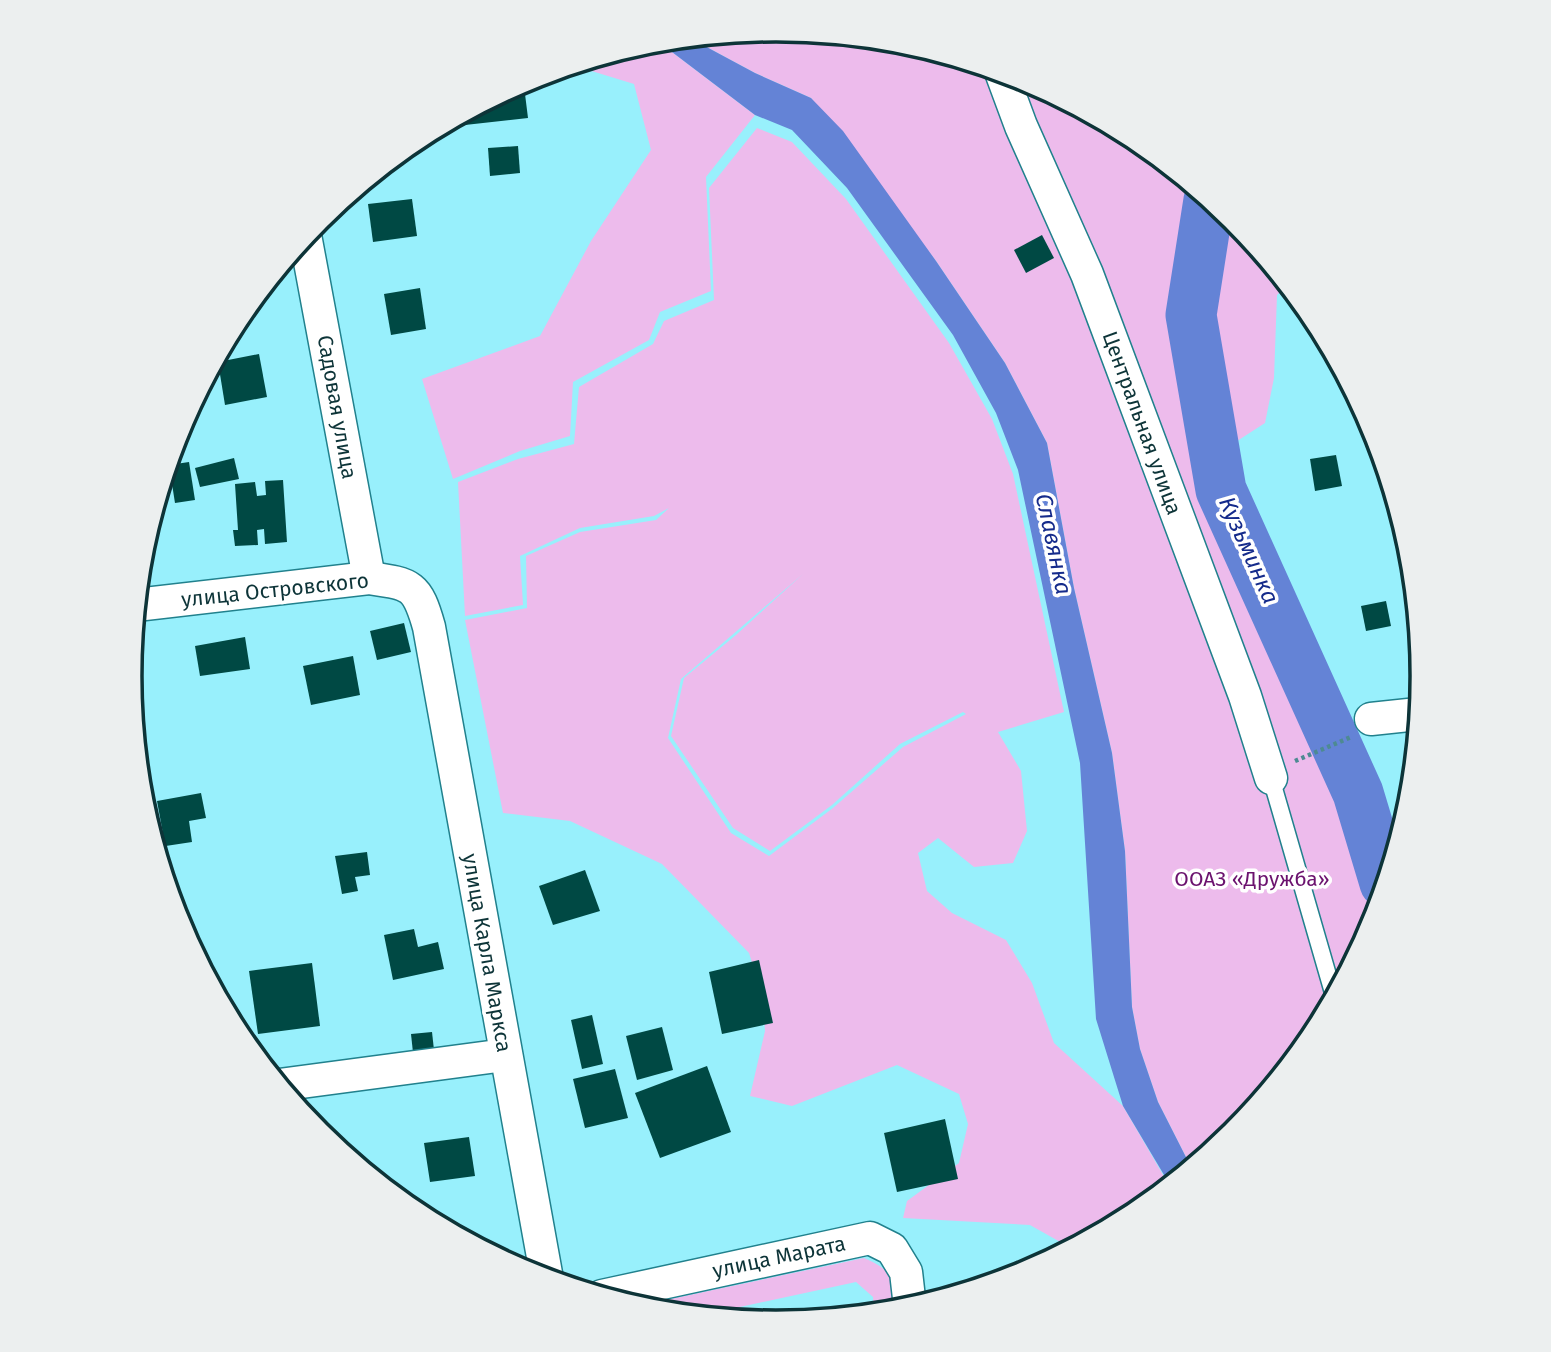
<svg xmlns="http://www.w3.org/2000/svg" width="1551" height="1352" font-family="'Fira Sans',sans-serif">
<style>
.green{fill:#edbbec;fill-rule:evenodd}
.water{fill:#6483d6}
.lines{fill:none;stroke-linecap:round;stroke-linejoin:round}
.river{stroke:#6483d6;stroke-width:51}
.building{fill:#004944}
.lane-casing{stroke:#21818d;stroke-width:19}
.street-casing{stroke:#21818d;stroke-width:35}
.path{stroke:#4d8a92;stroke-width:4.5;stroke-dasharray:3.5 3.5;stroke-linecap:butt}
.lane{stroke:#fff;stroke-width:16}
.street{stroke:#fff;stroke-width:32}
.labels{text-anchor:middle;stroke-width:7;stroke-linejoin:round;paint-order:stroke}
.street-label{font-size:21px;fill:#0d3438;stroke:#fff}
.park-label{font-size:21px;fill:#6b126e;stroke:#fff}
.water-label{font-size:23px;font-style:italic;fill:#152b8b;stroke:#fff}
.rim{fill:none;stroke:#0d3438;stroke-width:3.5}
</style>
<rect width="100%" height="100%" fill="#98f0fc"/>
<!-- green -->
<g class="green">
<path d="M776,30L902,42L1023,79L1135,139L1233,219L1287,285L1277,295L1274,378L1265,423L1234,443L1211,432L1221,490L1358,793L1385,883L1372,924L1313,1035L1232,1133L1191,1167L1158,1102L1140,1049L1132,1007L1125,851L1112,753L1074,588L1047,443L1005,363L936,261L811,98L755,73L701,44L696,38Z"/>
<path d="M661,41L672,52L755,115L706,177L711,291L660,312L649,340L573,382L570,436L520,451L453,479L422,379L540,336L591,241L651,150L634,84L585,69L586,62L650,42Z"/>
<path d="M757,128L792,142L846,199L949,343L992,419L1013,474L1064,712L998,732L1021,771L1027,831L1013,863L974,867L938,838L918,853L927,891L952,913L1006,940L1032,983L1054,1043L1123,1106L1166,1180V1187L1134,1214L1067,1249L1062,1243L1030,1225L903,1218L907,1201L959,1163L968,1124L959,1094L897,1065L792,1106L750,1096L765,1031L762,994L749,953L662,864L570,821L503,813L465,620L527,608L526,556L580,532L656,520L669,508L654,516L580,528L520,556L523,605L465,616L458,482L518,459L574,444L579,387L653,344L664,321L714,300L709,188ZM803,574L736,635L684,678L671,736L733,828L770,851L832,805L900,744L963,712L966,714L903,747L833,808L769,856L731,833L668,738L681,679Z"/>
<path d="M864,1258C894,1271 895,1279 897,1310L874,1313L873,1297L856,1282L703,1315L649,1310L637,1306Z"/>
</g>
<!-- water -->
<path class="water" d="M696,38L701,44L755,73L811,98L843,131L936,261L1005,363L1047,443L1074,588L1112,753L1125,851L1132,1007L1140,1049L1158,1102L1191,1167L1170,1185L1123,1106L1096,1019L1080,763L1018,470L996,413L953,335L847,188L792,130L755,115L672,52L661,41Z"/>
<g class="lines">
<!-- river -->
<path class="river" d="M1209,200L1191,315L1221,490L1358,793L1385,883"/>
</g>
<!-- building -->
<g class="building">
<path d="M524,86L528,118L456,126L455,118L513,87Z"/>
<path d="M518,146L520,173L490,176L488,148Z"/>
<path d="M402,150L404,165L381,168Z"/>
<path d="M412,199L417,236L373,242L368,204Z"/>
<path d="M1042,235L1054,258L1026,273L1014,250Z"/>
<path d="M420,288L426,329L391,335L384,294Z"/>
<path d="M259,354L267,397L225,405L218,362Z"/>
<path d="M1336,455L1342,486L1315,491L1310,459Z"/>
<path d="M234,458L239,479L200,487L195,468Z"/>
<path d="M189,462L195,500L175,503L169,465Z"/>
<path d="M283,480L287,542L265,544L264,529L257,530L258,545L235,546L233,530H238L235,484L255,482L257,496L266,495L265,481Z"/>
<path d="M1386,601L1391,626L1366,631L1361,606Z"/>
<path d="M404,623L411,652L377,660L370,631Z"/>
<path d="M245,637L250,669L200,676L195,646Z"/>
<path d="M353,656L360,695L311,705L303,666Z"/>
<path d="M133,718H136L145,774L139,775Z"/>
<path d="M201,793L206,818L189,821L192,842L159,847L160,864L154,841L164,839L157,801Z"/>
<path d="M367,852L370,875L355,877L358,891L342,894L335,856Z"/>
<path d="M585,870L600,911L553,925L539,886Z"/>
<path d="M414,929L418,947L438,942L444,969L393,980L384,935Z"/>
<path d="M759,960L773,1023L722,1034L709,972Z"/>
<path d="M312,963L320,1026L258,1034L249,971Z"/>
<path d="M592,1015L603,1064L582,1069L571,1020Z"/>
<path d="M662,1027L673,1070L637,1080L626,1036Z"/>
<path d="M432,1032L435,1059L414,1062L411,1034Z"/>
<path d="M707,1066L731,1132L660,1158L635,1093Z"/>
<path d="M615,1069L628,1118L585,1128L573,1079Z"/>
<path d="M945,1119L958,1179L897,1192L884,1133Z"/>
<path d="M469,1137L475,1176L430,1182L424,1143Z"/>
</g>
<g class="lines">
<!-- lane casing -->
<g class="lane-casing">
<path id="lane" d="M1271,778L1334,996"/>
</g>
<!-- street casing -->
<g class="street-casing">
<g id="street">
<path d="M1001,72L1021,126L1087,274L1245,696L1271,778"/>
<path d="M305,235L369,578"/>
<path d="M136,605L369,578C411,584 417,584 429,627L547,1279"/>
<path d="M1371,719L1418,714"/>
<path d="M279,1085L505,1055"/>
<path d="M602,1296L870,1238L892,1249L906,1272L910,1307"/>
</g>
</g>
<!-- path -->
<path class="path" d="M1295,761L1351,737"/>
<!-- lane -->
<use href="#lane" class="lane"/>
<!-- street -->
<use href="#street" class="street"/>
</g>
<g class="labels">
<!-- street labels -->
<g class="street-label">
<text transform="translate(337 407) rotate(80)" y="7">Садовая улица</text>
<text transform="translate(1142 423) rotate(70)" y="7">Центральная улица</text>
<text transform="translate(275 590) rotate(-6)" y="7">улица Островского</text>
<text transform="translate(487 953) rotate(80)" y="7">улица Карла Маркса</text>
<text transform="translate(779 1257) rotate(-12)" y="7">улица Марата</text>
</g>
<!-- park labels -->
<g class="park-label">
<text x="1252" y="886">ООАЗ «Дружба»</text>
</g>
<!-- water labels -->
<g class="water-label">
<text transform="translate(1054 544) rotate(78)" y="8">Славянка</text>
<text transform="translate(1249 550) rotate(66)" y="8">Кузьминка</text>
</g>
</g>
<!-- crop -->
<path d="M0 0H1551V1352H0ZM142 676a634 634 0 1 1 1268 0a634 634 0 1 1-1268 0Z" fill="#ecefef" fill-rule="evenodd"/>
<path class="rim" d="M142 676a634 634 0 1 1 1268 0a634 634 0 1 1-1268 0Z"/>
</svg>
